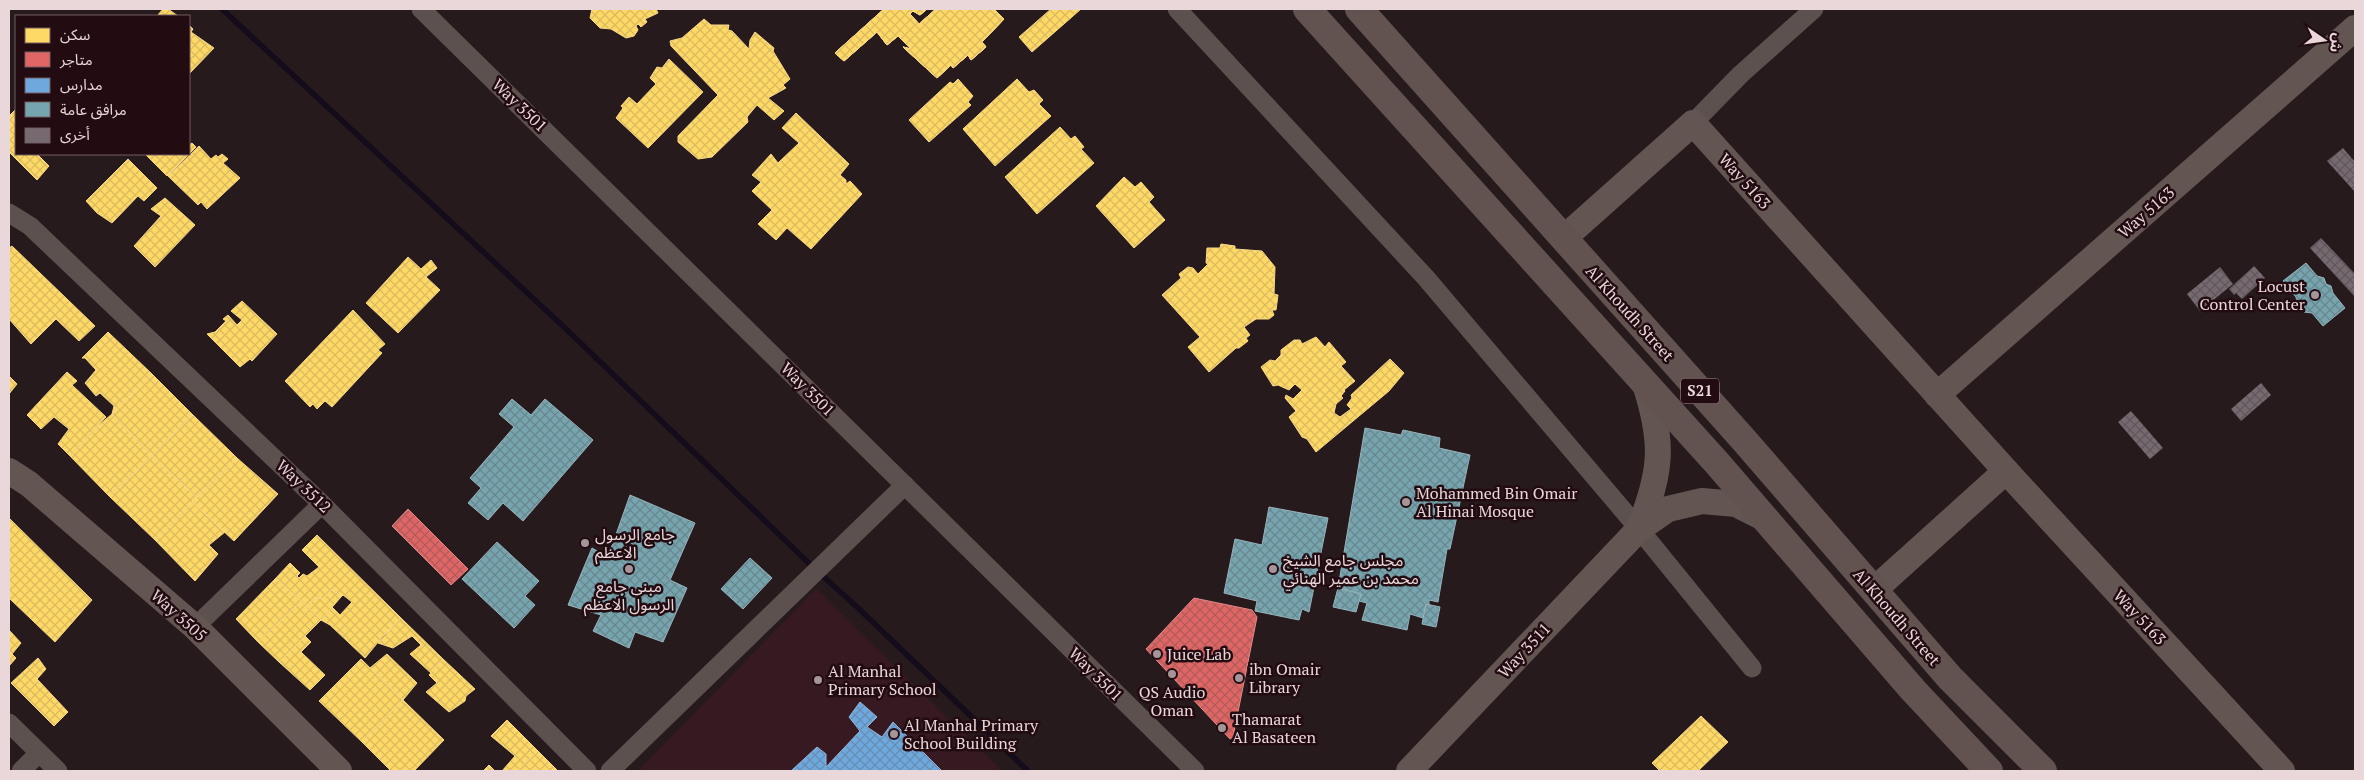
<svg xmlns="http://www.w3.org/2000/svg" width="2364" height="780" font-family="'PT Serif','Noto Sans Arabic',serif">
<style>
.built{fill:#371a21}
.homes{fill:url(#homes-cross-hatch);stroke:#f8d889}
.shops{fill:url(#shops-cross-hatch);stroke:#e38889}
.schools{fill:url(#schools-cross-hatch);stroke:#94b6db}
.public{fill:url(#public-cross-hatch);stroke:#98b4bc}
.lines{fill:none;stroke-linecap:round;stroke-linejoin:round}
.stream{stroke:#140b1b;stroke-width:5.5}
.building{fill:url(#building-cross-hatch)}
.street{stroke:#5d514f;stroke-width:19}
.secondary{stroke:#625552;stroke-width:26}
.primary{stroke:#625250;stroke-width:28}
.poi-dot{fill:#a59598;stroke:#220b11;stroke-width:2}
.labels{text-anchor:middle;stroke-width:5;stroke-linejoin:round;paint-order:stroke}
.shield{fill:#220b11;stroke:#ad9a9e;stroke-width:1}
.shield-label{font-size:15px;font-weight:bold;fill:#e9d7da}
.street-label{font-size:16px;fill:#e9d7da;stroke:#220b11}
.poi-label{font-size:16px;fill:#e9d7da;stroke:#220b11;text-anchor:start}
</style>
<defs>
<pattern id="homes-cross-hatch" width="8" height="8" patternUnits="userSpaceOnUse" patternTransform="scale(1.25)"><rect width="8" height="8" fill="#ffd966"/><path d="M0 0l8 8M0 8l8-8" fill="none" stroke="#daba5f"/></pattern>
<pattern id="shops-cross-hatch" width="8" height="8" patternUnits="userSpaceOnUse" patternTransform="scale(1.25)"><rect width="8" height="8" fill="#e06666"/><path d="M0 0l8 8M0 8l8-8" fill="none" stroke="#b25b5b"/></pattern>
<pattern id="schools-cross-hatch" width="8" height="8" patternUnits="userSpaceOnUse" patternTransform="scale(1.25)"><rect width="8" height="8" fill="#6fa8dc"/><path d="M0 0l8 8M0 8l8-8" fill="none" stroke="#658eb5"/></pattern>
<pattern id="public-cross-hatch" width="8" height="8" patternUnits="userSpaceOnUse" patternTransform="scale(1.25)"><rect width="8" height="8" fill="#76a5af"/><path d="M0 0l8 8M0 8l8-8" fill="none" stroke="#68878e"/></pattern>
<pattern id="building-cross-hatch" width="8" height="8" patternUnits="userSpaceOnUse" patternTransform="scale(1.25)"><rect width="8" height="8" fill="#766a70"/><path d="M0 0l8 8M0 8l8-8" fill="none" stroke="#60575b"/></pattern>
</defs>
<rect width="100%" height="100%" fill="#271a1d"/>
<!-- built -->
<path class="built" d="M816,589L1002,771H638Z"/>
<!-- homes -->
<g class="homes">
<path d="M163,9H168L178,16H157Z"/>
<path d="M592,9H656L658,13L645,19L647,22L641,27L638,24L636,26L638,30L634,36L626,38L611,29L600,28L590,18Z"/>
<path d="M884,9H927L920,15L913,11L910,14L919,24L936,9H994L1004,19L982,42L986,47L971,60L968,55L953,68L951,65L937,78L903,47L911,49L898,36L887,45L877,32L844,61L835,53Z"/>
<path d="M884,9H927L920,15L913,11L910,14L919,24L936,9H994L1004,19L982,42L986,47L971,60L968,55L953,68L951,65L937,78L903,47L911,49L898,36L887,45L877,32L844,61L835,53Z"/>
<path d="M884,9H927L920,15L913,11L910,14L919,24L936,9H994L1004,19L982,42L986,47L971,60L968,55L953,68L951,65L937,78L903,47L911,49L898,36L887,45L877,32L844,61L835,53Z"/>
<path d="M1051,9H1081L1032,52L1019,37Z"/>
<path d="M704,19L711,25H729L728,30L732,31L749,49L750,40L755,32L774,48L773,51L790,79L783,85L786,88L768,98L784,111L774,120L757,105L747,117L748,122L712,157L698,159L678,142V136L718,95L671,46L670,41L682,38Z"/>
<path d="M189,25L193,29L191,32L214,48L189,74Z"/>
<path d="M669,59L703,92L648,148L616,118L623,108L621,106L629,97L637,104L656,84L650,78L657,67L662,68Z"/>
<path d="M958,79L973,96L968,102L971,105L929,142L909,120L950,82L953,84Z"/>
<path d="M1017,79L1029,92L1034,90L1043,100L1039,104L1051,116L995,166L963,129Z"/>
<path d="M16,109V154H37L49,166L37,180L9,152V116Z"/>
<path d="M796,113L849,164L840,175L846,180V184L850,181L862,194L811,249L787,228L776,240L758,224L772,210L752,191L761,182L752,175L771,154L778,163L799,143L782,128Z"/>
<path d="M1060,127L1071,139L1075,136L1084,147L1081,149L1094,163L1037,214L1005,177Z"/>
<path d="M192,143L196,147L167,176L145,154H189V145Z"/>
<path d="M199,146L211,159L216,155L218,157L222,154L228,159L223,163L240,178L207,209L201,202L198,205L168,176Z"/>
<path d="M128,159L157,188L144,201L138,196L112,223L97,213L86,201Z"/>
<path d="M1124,177L1135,187L1141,182L1154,197L1149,202L1165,220L1134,248L1096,206Z"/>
<path d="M165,198L195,225L155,267L134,246L161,216L151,209Z"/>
<path d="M1221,244L1235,246V249L1262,251L1275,267L1274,294L1278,295L1276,310H1272L1274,315L1269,319H1256L1244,327L1250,335L1246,338L1248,341L1239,348H1236L1209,372L1188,347L1200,337L1162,295L1181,278L1179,274L1188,267L1193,268L1198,274L1208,264L1206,263L1207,248H1220Z"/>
<path d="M12,246L95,326L79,341L56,319L31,344L9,319V248Z"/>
<path d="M408,257L421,269L431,260L437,268L426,277L440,290L398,333L366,303Z"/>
<path d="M242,301L277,334L252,361L250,359L240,367L207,334L215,332L226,321L223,319L228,315L237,325L242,320L231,311Z"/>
<path d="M353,310L385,344L378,350L382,353L332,407L325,401L317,409L313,404L310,407L285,381Z"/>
<path d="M108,332L152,374L112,414L114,406L100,393L96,396L85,383L96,370L85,358H82Z"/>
<path d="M1316,337L1325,347L1329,342L1346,362L1341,366L1355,381L1344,390L1345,391L1341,396L1343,398L1336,404L1334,413L1340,417L1351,409L1347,405L1352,398L1351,395L1390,359L1404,373L1389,391L1316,452L1307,439L1302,437L1289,417L1296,411L1285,398L1286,395L1293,399L1302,390L1295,384L1289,390L1278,385L1273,386L1261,367L1270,360L1275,361L1281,355V350L1294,340H1300L1302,344Z"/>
<path d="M67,372L77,381L72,385L106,417L70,456L58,444L69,429L54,417L41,429L27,415Z"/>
<path d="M152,374L192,414L152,456L112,414Z"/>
<path d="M9,376L17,384L9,394Z"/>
<path d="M112,414L152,456L109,496L70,456L98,426Z"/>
<path d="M192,414L237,458L197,497L152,456Z"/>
<path d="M152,456L197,497L155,540L109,496Z"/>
<path d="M237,458L278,494L234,541L192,502Z"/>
<path d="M192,502L225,532L209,545L218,554L195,581L155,540Z"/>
<path d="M9,518L92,600L55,642L9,598Z"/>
<path d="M317,535L401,618L384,635L365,658L330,625L321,620L331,606L340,615L352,602L343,595L341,597L332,589L322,599L315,597L307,607L276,578L290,563L300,573L297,576L299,578L303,574L307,576L319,567L302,550Z"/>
<path d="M276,578L301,601L258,642L236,619Z"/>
<path d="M332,589L341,597L321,620L307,607L315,597L322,599Z"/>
<path d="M301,601L321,620L279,662L258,642Z"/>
<path d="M401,618L443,659L431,673L410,654L421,645L412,636L393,648L378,643Z"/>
<path d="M9,630L21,643L12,654L16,658L9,666Z"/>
<path d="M305,636L311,642L301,652L325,675L310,690L279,662Z"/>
<path d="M387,654L417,683L403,700L370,668Z"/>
<path d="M38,658L46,669L37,679L68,712L54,726L11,683Z"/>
<path d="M361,659L403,700L362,742L319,701Z"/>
<path d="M443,659L475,689L466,696L465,701L449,712L426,692L437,683L429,675Z"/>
<path d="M403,700L444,740L414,771H391L362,742Z"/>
<path d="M1701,716L1728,742L1698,771H1660L1652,763Z"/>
<path d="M507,720L538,751L517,771H502L515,756L491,736Z"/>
<path d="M538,751L558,771H517Z"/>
<path d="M489,765L495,771H483Z"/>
</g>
<!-- shops -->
<g class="shops">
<path d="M408,509L468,569L451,585L392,526Z"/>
<path d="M1194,598L1252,610L1257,617L1233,737L1230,739L1146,649Z"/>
</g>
<!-- schools -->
<path class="schools" d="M860,702L877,717L867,727L882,737L893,722L942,771H791L817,747L826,754V767L860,731L849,717Z"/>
<!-- public -->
<g class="public">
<path d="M2306,263L2317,276L2324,278L2326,284L2331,286L2333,293L2345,308L2323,326L2312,313L2304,312V305L2297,303L2296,297L2283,281Z"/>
<path d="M512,399L531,415L545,399L593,440L523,521L503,503L488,520L468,503L481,488L470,478L514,427L499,414Z"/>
<path d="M1365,428L1401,435L1403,430L1440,438L1439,448L1470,455L1450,549H1447L1438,602L1429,600V605L1426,604L1423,618L1410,614L1407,630L1362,620L1367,603L1359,601L1361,594L1338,588Z"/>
<path d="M630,495L695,523L670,580L687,588L663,642L635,632L629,648L593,631L601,615L568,605L592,548L608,557Z"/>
<path d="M1269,507L1328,518L1309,612L1302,609L1299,620L1255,611L1257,601L1224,593L1235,539L1262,545Z"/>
<path d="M497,542L539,581L525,596L535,605L514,628L462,579Z"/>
<path d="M750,558L772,578L743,609L721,589Z"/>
<path d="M1338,588L1361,594L1356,612L1333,607Z"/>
<path d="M1426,604L1440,607L1436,627L1422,624Z"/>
</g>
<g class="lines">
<!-- stream -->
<path class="stream" d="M222,9L565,328L817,571L857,607L1028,771"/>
</g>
<!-- building -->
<g class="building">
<path d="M2343,148L2355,162V192L2327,161Z"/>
<path d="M2321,238L2355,274V297L2310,248Z"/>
<path d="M2254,266L2265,278L2242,299L2236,293L2234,295L2229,289Z"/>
<path d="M2220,267L2233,284L2200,311L2187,294Z"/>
<path d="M2261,383L2271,395L2241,421L2231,409Z"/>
<path d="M2131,411L2163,448L2150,459L2118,422Z"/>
</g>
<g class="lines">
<!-- street -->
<g class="street">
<path d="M421,9L1195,771"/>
<path d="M1177,9L1426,278L1639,529L1752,668"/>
<path d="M1693,123L1741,74L1814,9"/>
<path d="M9,213L30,226L322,504L587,771"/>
<path d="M195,627L322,504"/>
<path d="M9,723L58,771"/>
<path d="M21,771L39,753"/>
<path d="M610,771L905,485"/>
</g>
<!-- secondary -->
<g class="secondary">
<path d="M1564,238L1693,123L2006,471L2282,771"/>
<path d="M1937,395L2355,28"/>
<path d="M9,471L29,484L195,627L339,771"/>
<path d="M1639,529C1662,471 1664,443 1645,384"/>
<path d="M1874,590L2006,471"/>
<path d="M1409,771L1639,529L1668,509L1702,501L1736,504L1766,519"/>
</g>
<!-- primary -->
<g class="primary">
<path d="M1307,9L1717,463L1913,690L1989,771"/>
<path d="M1359,9L1743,439L1950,678L2043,771"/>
</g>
</g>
<!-- markers -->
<g class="poi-dot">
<circle cx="2315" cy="295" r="5"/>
<circle cx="1406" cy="502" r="5"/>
<circle cx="585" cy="543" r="5"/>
<circle cx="629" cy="569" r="5"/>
<circle cx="1273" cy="569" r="5"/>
<circle cx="1157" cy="654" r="5"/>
<circle cx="1172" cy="674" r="5"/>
<circle cx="1239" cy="678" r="5"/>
<circle cx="818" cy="680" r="5"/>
<circle cx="1222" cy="728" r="5"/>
<circle cx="894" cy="734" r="5"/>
</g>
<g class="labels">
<!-- shield labels -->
<rect class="shield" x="1681" y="378.5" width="38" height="25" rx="4"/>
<g class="shield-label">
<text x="1700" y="396">S21</text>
</g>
<!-- street labels -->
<g class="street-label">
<text transform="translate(520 105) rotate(44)" y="6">Way 3501</text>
<text transform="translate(1745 181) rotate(48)" y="6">Way 5163</text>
<text transform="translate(2146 212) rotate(-41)" y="6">Way 5163</text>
<text transform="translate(1630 313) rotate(48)" y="6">Al Khoudh Street</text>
<text transform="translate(808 389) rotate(45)" y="6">Way 3501</text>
<text transform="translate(304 486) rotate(44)" y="6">Way 3512</text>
<text transform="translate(179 615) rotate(42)" y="6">Way 3505</text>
<text transform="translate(1897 617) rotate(49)" y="6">Al Khoudh Street</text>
<text transform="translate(2140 617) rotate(47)" y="6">Way 5163</text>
<text transform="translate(1524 650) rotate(-47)" y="6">Way 3511</text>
<text transform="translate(1096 674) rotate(45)" y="6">Way 3501</text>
</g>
<!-- poi labels -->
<g class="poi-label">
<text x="2305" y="292" text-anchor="end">Locust<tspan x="2305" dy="18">Control Center</tspan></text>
<text x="1416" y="499">Mohammed Bin Omair<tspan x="1416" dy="18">Al Hinai Mosque</tspan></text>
<text x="595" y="540">جامع الرسول<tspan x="595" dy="18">الاعظم</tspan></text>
<text x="1283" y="566">مجلس جامع الشيخ<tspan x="1283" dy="18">محمد بن عمير الهنائي</tspan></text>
<text x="629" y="592" text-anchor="middle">مبنى جامع<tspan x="629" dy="18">الرسول الاعظم</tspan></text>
<text x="1167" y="660">Juice Lab</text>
<text x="1249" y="675">ibn Omair<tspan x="1249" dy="18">Library</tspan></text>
<text x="828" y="677">Al Manhal<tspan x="828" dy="18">Primary School</tspan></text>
<text x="1172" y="698" text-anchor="middle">QS Audio<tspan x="1172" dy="18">Oman</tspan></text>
<text x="1232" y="725">Thamarat<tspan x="1232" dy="18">Al Basateen</tspan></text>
<text x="904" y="731">Al Manhal Primary<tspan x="904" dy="18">School Building</tspan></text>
</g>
</g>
<!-- border -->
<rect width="2364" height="780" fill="none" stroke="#e9d7da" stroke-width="20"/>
<!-- legend -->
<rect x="15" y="15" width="175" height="140" fill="#220b11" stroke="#725d61"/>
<rect x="25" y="28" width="25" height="15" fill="#ffd966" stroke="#725d61"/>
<text x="60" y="40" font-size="15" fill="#e9d7da">سكن</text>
<rect x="25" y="52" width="25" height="15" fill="#e06666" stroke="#725d61"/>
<text x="60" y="65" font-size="15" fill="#e9d7da">متاجر</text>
<rect x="25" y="78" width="25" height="15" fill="#6fa8dc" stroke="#725d61"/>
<text x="60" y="90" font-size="15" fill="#e9d7da">مدارس</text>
<rect x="25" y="102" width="25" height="15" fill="#76a5af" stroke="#725d61"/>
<text x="60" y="115" font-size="15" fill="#e9d7da">مرافق عامة</text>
<rect x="25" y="128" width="25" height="15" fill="#766a70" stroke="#725d61"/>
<text x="60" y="140" font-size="15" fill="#e9d7da">أخرى</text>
<!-- north arrow -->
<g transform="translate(2324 40) rotate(103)" stroke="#220b11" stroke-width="4" paint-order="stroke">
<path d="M0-4L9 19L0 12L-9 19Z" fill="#e9d7da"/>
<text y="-8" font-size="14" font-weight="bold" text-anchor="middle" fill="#e9d7da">ش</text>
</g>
</svg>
